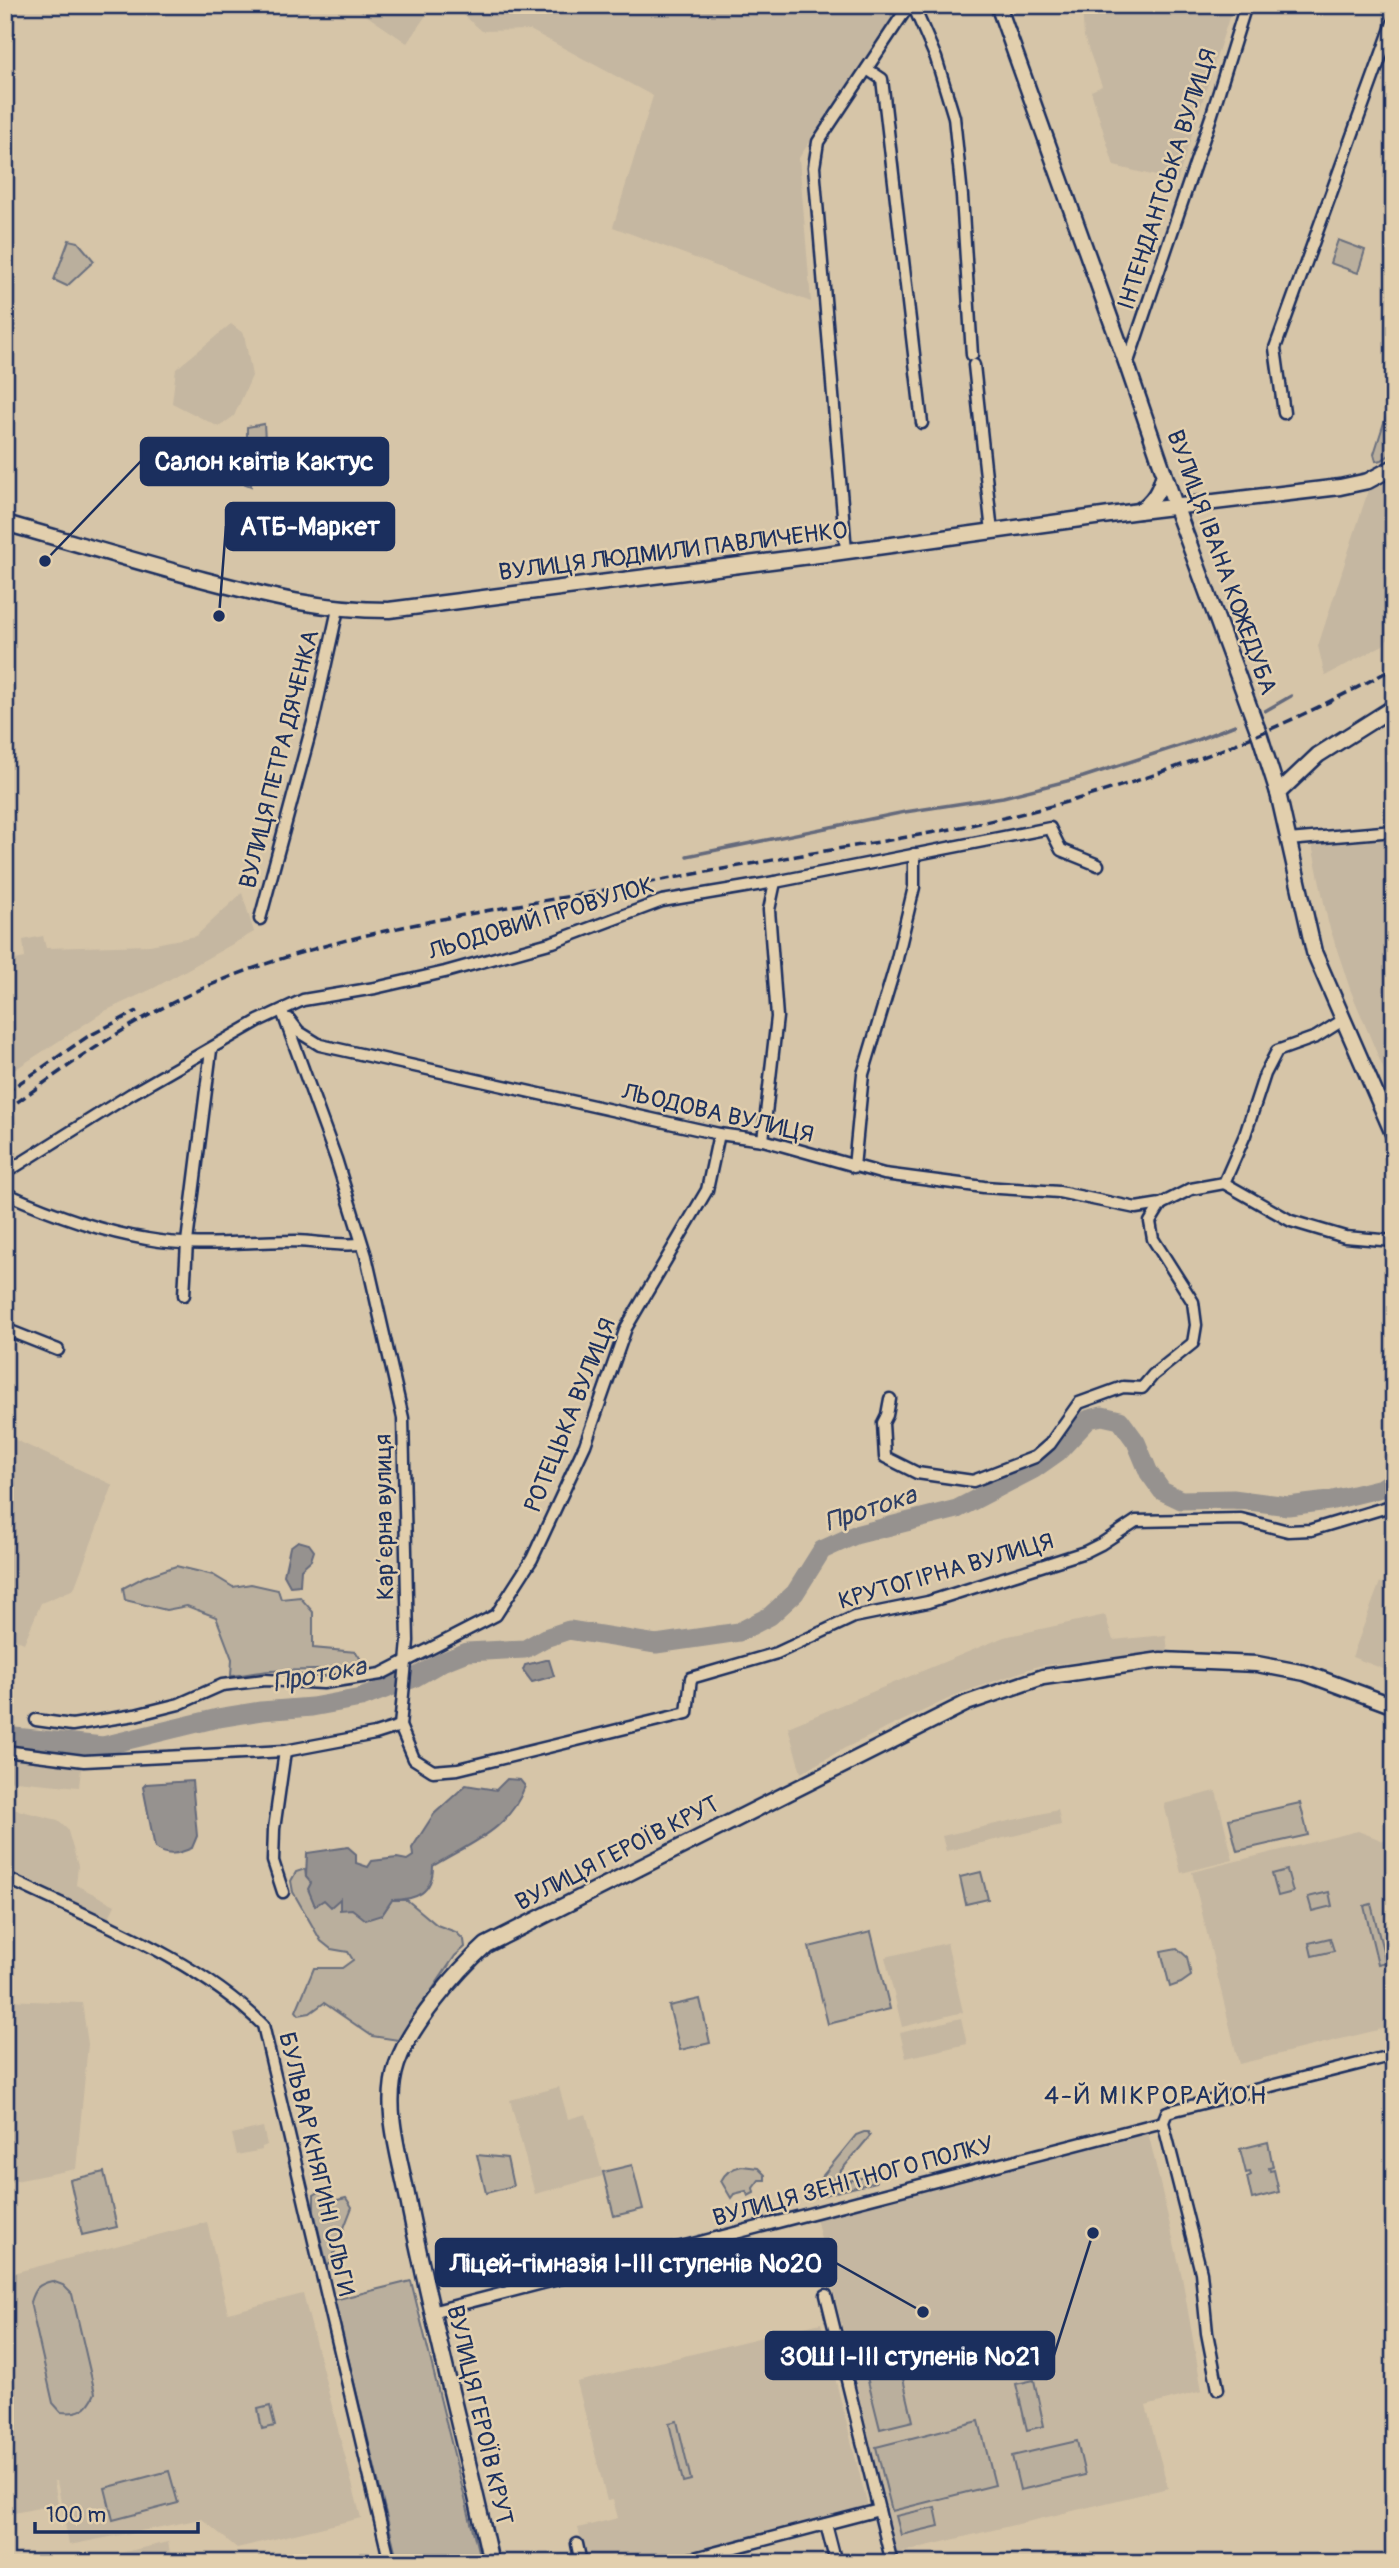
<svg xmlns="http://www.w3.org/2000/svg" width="1399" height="2568" font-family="Pangolin,sans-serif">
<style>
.built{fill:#c5b7a1}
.green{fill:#baaf9d;stroke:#6a6f7e;stroke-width:2}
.water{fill:#96928f;stroke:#656a7b;stroke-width:2}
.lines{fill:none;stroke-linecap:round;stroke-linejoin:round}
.stream{stroke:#656a7b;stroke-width:3.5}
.river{stroke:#96928f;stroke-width:19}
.street-casing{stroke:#1b2f5e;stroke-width:15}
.secondary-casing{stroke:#1b2f5e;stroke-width:19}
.street{stroke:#e2cfad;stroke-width:10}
.secondary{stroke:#e2cfad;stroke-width:14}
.rail{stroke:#1b2f5e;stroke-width:3.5;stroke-dasharray:10 5;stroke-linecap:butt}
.labels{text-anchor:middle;stroke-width:5;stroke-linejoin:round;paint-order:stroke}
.street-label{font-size:24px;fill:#1b2f5e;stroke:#e2cfad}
.water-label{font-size:26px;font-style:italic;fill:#2d3e65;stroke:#e2cfad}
.neighbourhood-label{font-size:26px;letter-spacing:2px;fill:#1b2f5e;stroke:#e2cfad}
.leader{fill:none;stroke:#1b2f5e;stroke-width:2.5}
.callout-dot{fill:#1b2f5e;stroke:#e2cfad;stroke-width:2.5}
.callout{fill:#1b2f5e;stroke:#1b2f5e;stroke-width:2.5}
.callout-label{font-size:26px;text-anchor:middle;font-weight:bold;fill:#fff}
</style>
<rect width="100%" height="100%" fill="#d6c5a8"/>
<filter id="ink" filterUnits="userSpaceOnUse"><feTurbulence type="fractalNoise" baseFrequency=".0143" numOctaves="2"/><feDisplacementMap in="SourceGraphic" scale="14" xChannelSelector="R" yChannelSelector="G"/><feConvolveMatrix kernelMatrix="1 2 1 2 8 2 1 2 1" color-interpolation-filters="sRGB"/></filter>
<g filter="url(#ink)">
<!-- built -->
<g class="built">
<path d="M351,5H433L407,43Z"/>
<path d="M452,5H900L799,158L811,302L613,227L653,96L530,30L482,31Z"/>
<path d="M1082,5H1233L1177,181L1114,166L1091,91L1102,86L1084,37Z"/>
<path d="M231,324L244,334L252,376L234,416L219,427L172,403L176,369Z"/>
<path d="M1394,479V632L1383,645L1325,676L1318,646L1368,491Z"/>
<path d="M1388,839L1394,842V1094L1350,989L1328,922L1312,845Z"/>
<path d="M242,893L254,932L154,988L105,1011L5,1076V1012L8,1010L5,1000V962L25,958L23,940L43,936L46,948L150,945L196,936Z"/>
<path d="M5,1435L113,1485L74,1589L41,1603L24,1643L5,1635Z"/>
<path d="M1380,1582L1394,1588V1673L1352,1657Z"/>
<path d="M1105,1615L1113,1640L1166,1635L1168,1651L1038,1666L961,1693L845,1748L801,1773L788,1727L1004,1637Z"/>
<path d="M5,1755L28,1762L81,1768L79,1787L5,1780Z"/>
<path d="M1216,1791L1233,1860L1181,1873L1164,1804Z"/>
<path d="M5,1807L58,1820L67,1828L78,1866L76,1885L115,1905L106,1923L5,1873Z"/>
<path d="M1058,1810L1061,1825L946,1851L942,1836Z"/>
<path d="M1358,1831L1394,1845V2026L1239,2064L1192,1872Z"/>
<path d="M947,1943L963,2012L902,2027L885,1957Z"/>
<path d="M5,2000L82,2003L88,2044L76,2169L5,2183Z"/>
<path d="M961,2018L967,2044L906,2058L900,2033Z"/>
<path d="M559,2087L568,2119L586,2114L603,2176L535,2194L510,2100Z"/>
<path d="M263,2127L267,2145L262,2147V2150L237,2155L232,2134Z"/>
<path d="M1148,2132L1182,2277L1202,2391L1146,2406L1168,2488L897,2553L816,2218Z"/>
<path d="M207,2222L228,2313L303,2294L361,2518L237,2548L202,2519L69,2545L57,2481H54L58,2504L14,2513L9,2491H5V2269L11,2267L13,2273Z"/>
<path d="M821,2323L868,2507L646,2563H587L578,2528L618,2518L613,2500L607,2501L577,2382Z"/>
<path d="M168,2542L172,2563H77Z"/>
</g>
<!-- green -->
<g class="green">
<path d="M69,240L78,242L94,261L67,286L54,280Z"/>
<path d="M1338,240L1365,250L1358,273L1330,263Z"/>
<path d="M1394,391V452L1382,460L1376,461L1374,454Z"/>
<path d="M264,424L266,455L247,448V427Z"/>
<path d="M244,457L252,459L251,486L238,481Z"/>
<path d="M176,1566L213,1575L233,1587L251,1584L278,1590L281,1599L300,1597L313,1612V1648L356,1652L365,1666C333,1672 302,1669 270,1671C257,1672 244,1675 231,1676L232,1659L216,1617L187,1606L166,1610L125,1600L123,1588L144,1577Z"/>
<path d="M1300,1803L1308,1835L1237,1851L1229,1819Z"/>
<path d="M305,1869L306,1877L312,1883L315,1905L324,1900L340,1898L352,1909L382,1915L392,1900H407L437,1925L456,1932L464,1940L465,1947L455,1956L398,2040L372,2036L324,2003L310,2013L299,2015L296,2011L314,1968H342L353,1960L348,1952L331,1949L321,1941L293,1892L291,1881L296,1872Z"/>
<path d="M1287,1870L1293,1892L1278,1896L1272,1874Z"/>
<path d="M981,1872L988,1899L966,1904L960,1877Z"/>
<path d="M1329,1892L1332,1906L1312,1911L1308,1897Z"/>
<path d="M1371,1904L1386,1962L1378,1964L1364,1906Z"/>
<path d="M871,1932L890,2009L828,2024L809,1947Z"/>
<path d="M1330,1938L1334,1951L1312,1956L1309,1943Z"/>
<path d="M1177,1948L1187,1957L1191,1976L1181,1983L1170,1987L1161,1951Z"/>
<path d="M700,1999L710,2043L680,2050L669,2006Z"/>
<path d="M864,2132H868L870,2136L828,2186L873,2175L876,2182L812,2198L807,2195L856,2135Z"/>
<path d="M1268,2142L1273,2167L1269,2168L1270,2171L1274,2170L1279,2192L1252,2199L1247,2177L1251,2175L1250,2172L1246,2173L1240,2149Z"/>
<path d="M477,2155L507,2158L513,2186L486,2193Z"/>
<path d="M632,2165L643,2209L614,2216L603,2172Z"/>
<path d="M742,2166L758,2168L765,2175V2180H759L753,2188L754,2193L748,2196L746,2191L734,2194L731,2198L721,2181C725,2172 732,2168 742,2166Z"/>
<path d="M104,2172L117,2227L82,2235L70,2180Z"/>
<path d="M324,2189L330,2191L333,2201L346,2198L352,2207L330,2264L327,2265L314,2212V2195Z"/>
<path d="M52,2281L63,2285L72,2294L95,2393C88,2410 78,2414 61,2412L53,2403L30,2302C34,2289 38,2284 52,2281Z"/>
<path d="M411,2281L481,2563H398L334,2300Z"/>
<path d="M896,2349L913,2421L880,2429L862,2357Z"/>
<path d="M1034,2380L1044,2426L1027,2430L1016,2384Z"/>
<path d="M270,2406L275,2426L262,2429L258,2409Z"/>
<path d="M677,2421L691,2480L683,2482L669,2423Z"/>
<path d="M979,2421L995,2485L892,2511L876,2447Z"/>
<path d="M1077,2441L1085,2475L1020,2490L1012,2456Z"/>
<path d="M169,2471L178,2503L113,2520L105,2488Z"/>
<path d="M935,2507L939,2526L901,2535L896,2516Z"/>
</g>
<!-- water -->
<g class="water">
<path d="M298,1541L309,1544L314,1551L311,1560L301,1569L300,1585L290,1586L284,1575L290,1547Z"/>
<path d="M545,1660H549L554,1676L532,1682L523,1670L525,1665Z"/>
<path d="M507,1779L520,1780L525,1786C509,1831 470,1843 433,1866C433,1893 416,1900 392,1900L382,1915L366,1920L352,1909L340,1910V1899L331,1907L324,1900L315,1906L308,1889L311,1883L306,1877L307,1853L348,1847L356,1854V1863L368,1867L372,1861L397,1858L407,1860L413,1856L412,1848L434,1814L466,1785L496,1790Z"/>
<path d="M192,1781L197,1836L192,1848C178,1854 167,1857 155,1848L143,1787L146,1784Z"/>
</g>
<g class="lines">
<!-- stream -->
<g class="stream">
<path d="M1265,711L1291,696"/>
<path d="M687,856L905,812L1003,797L1083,777L1197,740L1235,725"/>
</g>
<!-- river -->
<path class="river" d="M5,1736L103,1746L218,1718L261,1711L312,1707L361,1698L414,1678L442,1662L467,1652L525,1649L545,1638L569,1630L656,1644L739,1632L770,1616L795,1593L822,1550L855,1535L957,1509L1034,1469L1058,1452L1089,1419L1102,1416L1120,1420L1136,1442L1149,1473L1162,1491L1181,1500L1233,1499L1288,1506L1329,1501L1382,1488L1394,1480"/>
<!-- street casing -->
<g class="street-casing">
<g id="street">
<path d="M913,5L936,58L954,117L962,196L972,355"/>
<path d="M867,69L882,79L922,423"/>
<path d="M974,365L992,532"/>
<path d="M1127,365L1211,117L1246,5"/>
<path d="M1284,413L1275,348L1394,20"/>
<path d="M846,551L814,167L818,142L909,5"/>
<path d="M1288,840L1394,831"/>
<path d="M260,919L313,722L338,609"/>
<path d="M282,1011L336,1159L366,1256L403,1418L408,1641L400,1726L414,1759L433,1771L458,1769L687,1713L691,1678L777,1653L854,1617L928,1602L1085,1552L1101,1544L1136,1521L1241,1519L1288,1531L1311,1530L1394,1505"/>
<path d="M289,1019L299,1032L320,1045L719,1134L763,1140L884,1174L984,1187L1059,1192L1136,1208L1161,1204L1191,1189L1224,1183L1245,1135L1265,1074L1277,1051L1316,1037L1343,1020"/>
<path d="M763,1140L777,1017L769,910L775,882"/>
<path d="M854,1167L863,1074L895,967L914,887V854"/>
<path d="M5,1173L131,1094L258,1021L303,1000L375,988L445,972L553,942L662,901L775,882L1050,828L1061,850L1098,865"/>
<path d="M1224,1183L1291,1221L1345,1237L1394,1241"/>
<path d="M5,1193C50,1213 98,1231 147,1239C195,1248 247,1241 296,1241C318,1242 338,1246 360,1244"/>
<path d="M184,1295L187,1242L211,1050"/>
<path d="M5,1329L58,1350"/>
<path d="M890,1399L887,1415L883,1423L885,1457L917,1473L973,1481L1035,1457L1050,1444L1079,1403L1123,1387L1142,1388L1153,1375L1193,1343L1196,1325L1193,1302L1153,1239L1150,1222L1161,1204"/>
<path d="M36,1720L72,1725L135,1715L179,1704L222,1685L265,1680L323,1683L381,1674L496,1615L532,1559L585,1445L626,1328L707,1190L719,1134"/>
<path d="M5,1751L84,1761L285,1751L375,1734L400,1726"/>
<path d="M5,1877C91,1919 196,1958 263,2025L390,2563"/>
<path d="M283,1892L273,1861L274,1829L285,1751"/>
<path d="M826,2295L892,2563"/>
<path d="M431,2312L1163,2122"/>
<path d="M1218,2389L1207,2333L1201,2272L1163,2122L1167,2112L1394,2055"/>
<path d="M826,2524L836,2563"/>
<path d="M577,2544L581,2563"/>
<path d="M675,2563L879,2510"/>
</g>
</g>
<!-- secondary casing -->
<g class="secondary-casing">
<g id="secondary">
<path d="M998,5L1127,365L1176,508L1260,736L1278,793L1314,952L1394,1136"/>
<path d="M1139,511C1154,501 1160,490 1164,473"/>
<path d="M5,523C72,542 138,562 205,580C270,597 321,610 389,610L826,554L1139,511L1340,487L1368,481L1394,467"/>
<path d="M1278,793L1318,755L1394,707"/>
<path d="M491,2563C465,2443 433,2325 409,2205C401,2160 382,2109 397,2064C410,2026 456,1972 486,1945L967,1703L1043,1677L1161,1660L1257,1664L1305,1673L1394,1706"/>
</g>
</g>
<!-- street -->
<use href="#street" class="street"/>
<!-- secondary -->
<use href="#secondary" class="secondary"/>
<!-- rail -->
<g class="rail">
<path d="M5,1093L87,1037L137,1011"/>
<path d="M5,1111C63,1069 121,1027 186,996C299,943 421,922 542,901C635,885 727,868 819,852C878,842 936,833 994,820C1135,789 1268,737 1394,668"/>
</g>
</g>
</g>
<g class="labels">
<!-- street labels -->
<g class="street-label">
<text transform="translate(1167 179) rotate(-72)" y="8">ІНТЕНДАНТСЬКА ВУЛИЦЯ</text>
<text transform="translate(673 551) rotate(-7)" y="8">ВУЛИЦЯ ЛЮДМИЛИ ПАВЛИЧЕНКО</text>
<text transform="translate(1222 562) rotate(70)" y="8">ВУЛИЦЯ ІВАНА КОЖЕДУБА</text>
<text transform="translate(279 759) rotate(-76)" y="8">ВУЛИЦЯ ПЕТРА ДЯЧЕНКА</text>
<text transform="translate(541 918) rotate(-17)" y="8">ЛЬОДОВИЙ ПРОВУЛОК</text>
<text transform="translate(718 1113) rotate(13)" y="8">ЛЬОДОВА ВУЛИЦЯ</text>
<text transform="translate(570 1415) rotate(-68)" y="8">РОТЕЦЬКА ВУЛИЦЯ</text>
<text transform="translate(384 1517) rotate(-91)" y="8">Карʼєрна вулиця</text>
<text transform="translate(946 1571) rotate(-16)" y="8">КРУТОГІРНА ВУЛИЦЯ</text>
<text transform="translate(617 1853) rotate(-27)" y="8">ВУЛИЦЯ ГЕРОЇВ КРУТ</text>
<text transform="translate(317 2164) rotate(77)" y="8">БУЛЬВАР КНЯГИНІ ОЛЬГИ</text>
<text transform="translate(853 2181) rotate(-15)" y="8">ВУЛИЦЯ ЗЕНІТНОГО ПОЛКУ</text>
<text transform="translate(480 2415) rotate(77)" y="8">ВУЛИЦЯ ГЕРОЇВ КРУТ</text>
</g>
<!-- water labels -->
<g class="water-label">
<text transform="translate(870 1508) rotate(-18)" y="9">Протока</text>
<text transform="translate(319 1674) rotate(-11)" y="9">Протока</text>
</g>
<!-- neighbourhood labels -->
<g class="neighbourhood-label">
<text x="1156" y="2104">4-Й МІКРОРАЙОН</text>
</g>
</g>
<!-- callouts -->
<path class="leader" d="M45 561L141 461M219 616L226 526M923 2312L836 2263M1093 2233L1054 2355"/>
<g class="callout-dot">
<circle cx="45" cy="561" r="7"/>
<circle cx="219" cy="616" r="7"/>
<circle cx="923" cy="2312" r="7"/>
<circle cx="1093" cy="2233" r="7"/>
</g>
<g class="callout">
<rect x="141" y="438" width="247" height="47" rx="7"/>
<rect x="226" y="503" width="168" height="47" rx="7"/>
<rect x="436" y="2239" width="400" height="47" rx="7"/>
<rect x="766" y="2332" width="288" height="47" rx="7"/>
</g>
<g class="callout-label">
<text x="264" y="470">Салон квітів Кактус</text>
<text x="310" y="535">АТБ-Маркет</text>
<text x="636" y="2272">Ліцей-гімназія I-III ступенів №20</text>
<text x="910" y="2365">ЗОШ І-ІІІ ступенів №21</text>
</g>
<!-- margin -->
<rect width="1399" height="2568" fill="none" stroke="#e2cfad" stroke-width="28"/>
<rect x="14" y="14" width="1371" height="2540" fill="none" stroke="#1b2f5e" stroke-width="2.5" filter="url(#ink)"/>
<!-- scale -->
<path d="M35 2522v10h163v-10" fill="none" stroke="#1b2f5e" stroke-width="3.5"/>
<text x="46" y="2522" font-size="21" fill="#1b2f5e" stroke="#e2cfad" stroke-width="5" paint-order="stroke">100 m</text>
</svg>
